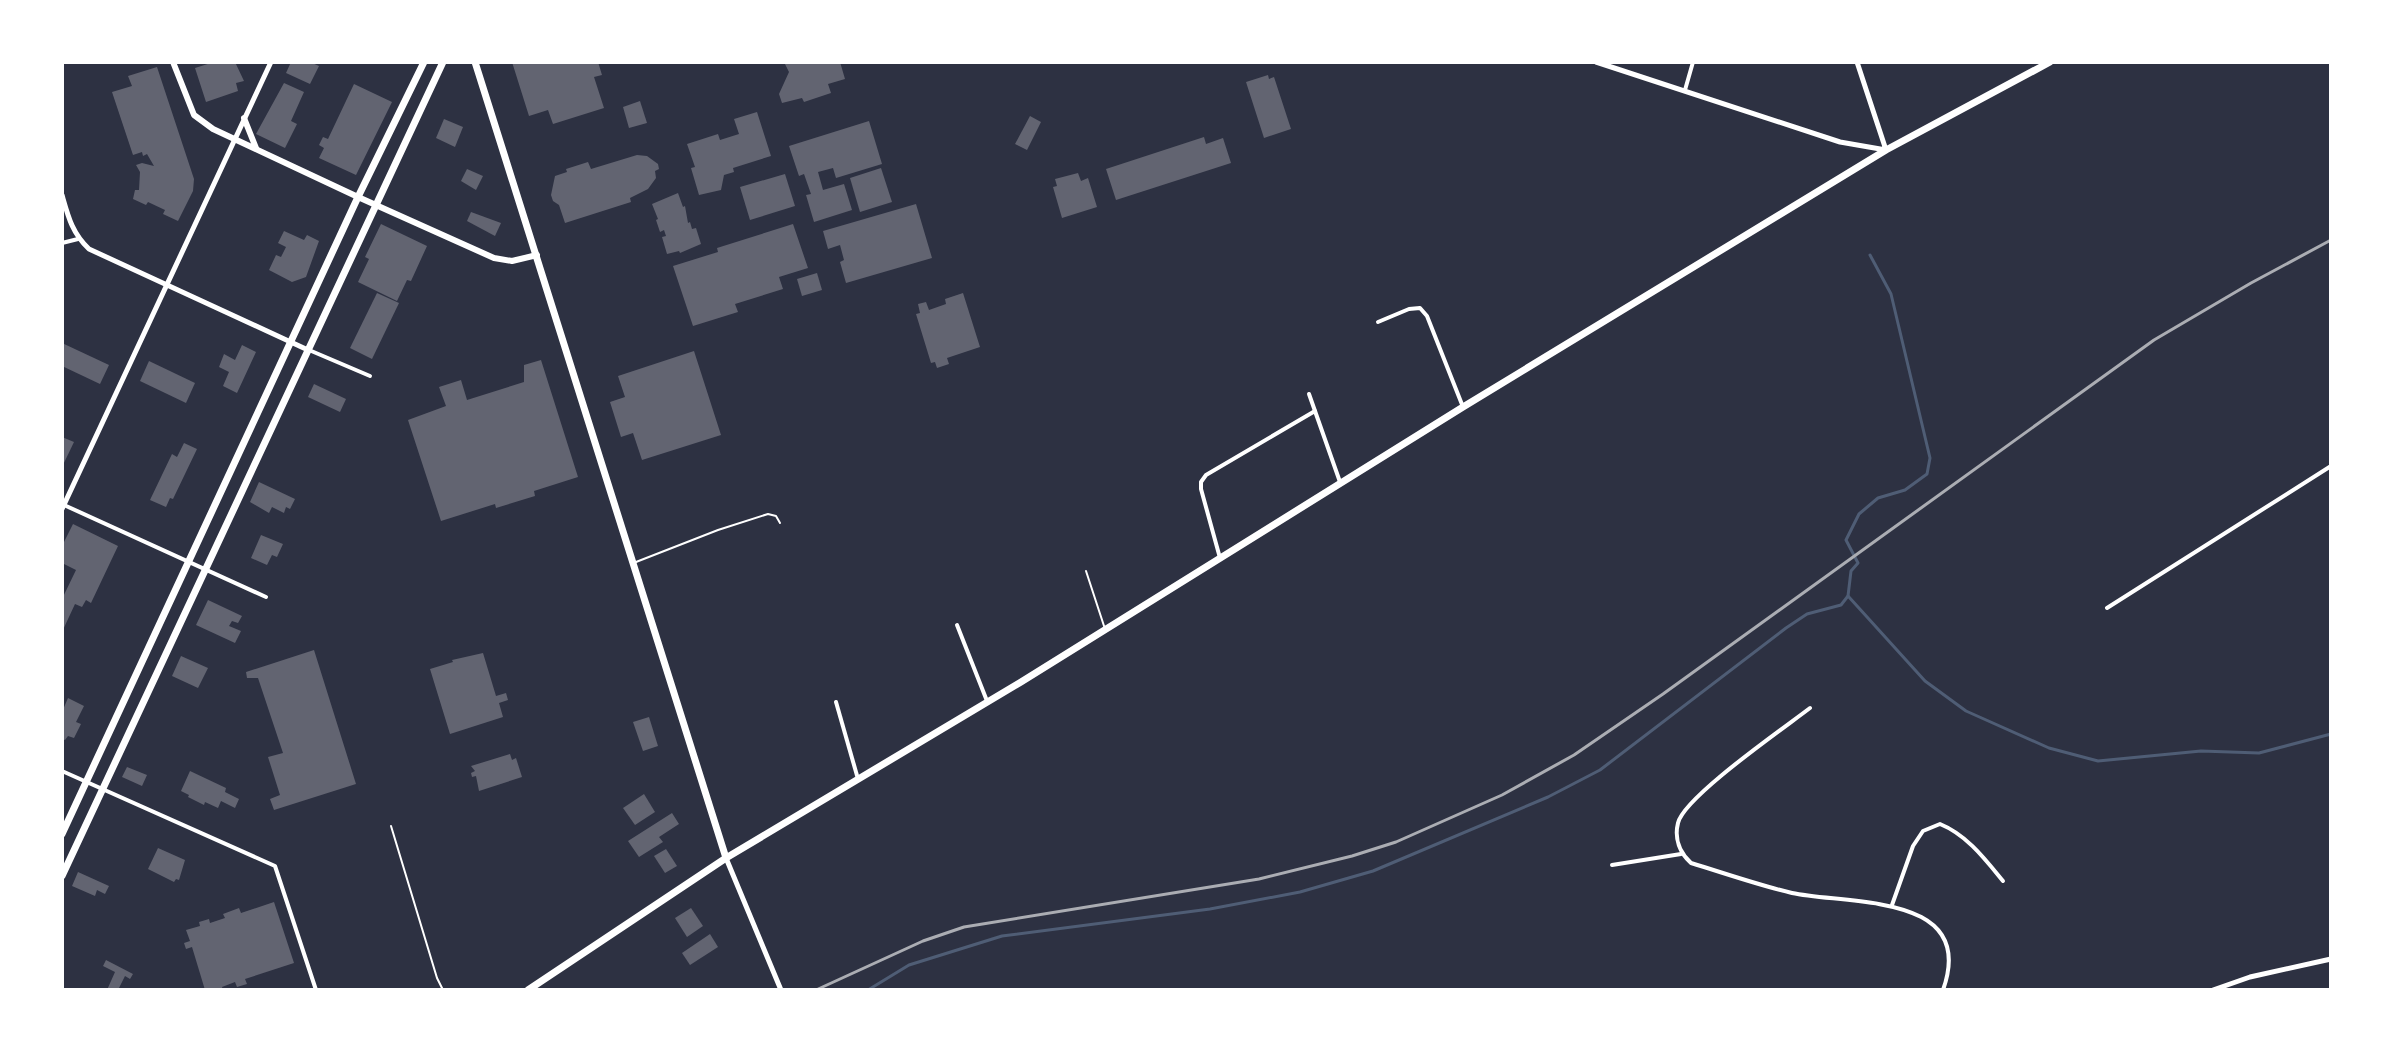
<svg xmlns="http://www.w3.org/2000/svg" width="2393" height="1052" font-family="'Zilla Slab',serif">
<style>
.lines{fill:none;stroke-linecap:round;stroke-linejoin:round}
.stream{stroke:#4f5d75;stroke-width:3}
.building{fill:#626471}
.service{stroke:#fff;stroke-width:2}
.minor{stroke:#fff;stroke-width:4}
.tertiary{stroke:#fff;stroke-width:5}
.secondary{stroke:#fff;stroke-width:6}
.primary{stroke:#fff;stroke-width:7}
.rail{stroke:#abadb3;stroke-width:3}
</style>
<rect width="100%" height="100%" fill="#2d3142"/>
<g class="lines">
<!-- stream -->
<g class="stream">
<path d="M1848,596L1925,681L1966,711L2049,748L2098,761L2201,751L2259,753L2331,734"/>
<path d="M868,990L909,965L1002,936L1210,909L1300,892L1373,871L1548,797L1600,770L1786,628L1807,614L1841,605L1848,596L1851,571L1858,563L1846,540L1859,514L1878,498L1905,490L1927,474L1930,458L1891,294L1870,255"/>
</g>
</g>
<!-- building -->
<g class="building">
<path d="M214,62H235L244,81L236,83L238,91L206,102L195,68Z"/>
<path d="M291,62H310L319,66L310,84L286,73Z"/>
<path d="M512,62H598L602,75L594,77L604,108L553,124L548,110L529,116Z"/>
<path d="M784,62H840L845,79L828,84L831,93L804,102L802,98L782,103L779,94L789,72Z"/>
<path d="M157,67L194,179L193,191L178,221L163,214L165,210L148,202L146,205L133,199L135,190H139L140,172L136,165L142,163L154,166L147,154L143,156L142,152L133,155L112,92L132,86L128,76Z"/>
<path d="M1268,75L1269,79L1274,77L1291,129L1264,138L1246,82Z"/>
<path d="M284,83L304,92L291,121L297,124L285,148L256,134Z"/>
<path d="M354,84L392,102L356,175L319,158L324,148L319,145L323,137L328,139Z"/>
<path d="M640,101L647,123L629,128L623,107Z"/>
<path d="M757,112L771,156L733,168L734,172L724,175L721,190L699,195L691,168L695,167L687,144L718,134L720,140L739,134L734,119Z"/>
<path d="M1030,116L1041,122L1027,150L1015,144Z"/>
<path d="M444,119L463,127L455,147L436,138Z"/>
<path d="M869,121L882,164L836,178L833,168L818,172L823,190L844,184L852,210L814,222L806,195L811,194L804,174L799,176L789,146Z"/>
<path d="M1204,137L1206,144L1223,138L1231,163L1116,200L1106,169Z"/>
<path d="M637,155L647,156L658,164L659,169L655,171L656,178L648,189L630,198L631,202L565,223L559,205L553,201L551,195L555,176L567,172L566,169L588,162L591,169Z"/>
<path d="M881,168L892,202L860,212L850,178Z"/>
<path d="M467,169L483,176L476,190L461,181Z"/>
<path d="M1078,173L1081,181L1088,178L1097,207L1062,218L1053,187L1057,186L1055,179Z"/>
<path d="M785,174L795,206L750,220L740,187Z"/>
<path d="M678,193L683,207L685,206L688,223L690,222L692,229L696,228L701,244L680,253L679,251L667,254L662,237L666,236L664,230L660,232L656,220L658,219L652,204Z"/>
<path d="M916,204L932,258L846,283L840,262L844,260L840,245L828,249L823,231Z"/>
<path d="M471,212L501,223L495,236L467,221Z"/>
<path d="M381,224L427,246L411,281L407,280L397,301L358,282L369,259L365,257Z"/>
<path d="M793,224L808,268L779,277L783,289L735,304L738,312L693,326L673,266L718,252L717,248Z"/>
<path d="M284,231L304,240L307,235L319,241L306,277L292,282L269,270L276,255L281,257L286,247L278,243Z"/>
<path d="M817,273L822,290L802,296L797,279Z"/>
<path d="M377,293L399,303L372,359L350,348Z"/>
<path d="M963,293L980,347L947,358L949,364L937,368L935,362L931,363L916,314L920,313L918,304L926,302L929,310L946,304L945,299Z"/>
<path d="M62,343L109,365L100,384L62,366Z"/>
<path d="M242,345L256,352L237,393L223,386L229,372L219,367L224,354L235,360Z"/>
<path d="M694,351L721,435L642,460L633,433L621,437L610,402L625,397L618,376Z"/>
<path d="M541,360L578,477L534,491L535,496L496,508L495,504L441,521L408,420L446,406L439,387L461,380L467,400L524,382V365Z"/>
<path d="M149,361L195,383L186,403L140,381Z"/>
<path d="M314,384L346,399L340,412L308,397Z"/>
<path d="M62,437L74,442L62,467Z"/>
<path d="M184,443L197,449L173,499L170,498L166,507L150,500L172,454L177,457Z"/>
<path d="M259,482L295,499L290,509L286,507L284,513L272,507L269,513L250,502Z"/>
<path d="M73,524L118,546L91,603L86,600L82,607L75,604L62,632V599L76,570L62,563V546Z"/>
<path d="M261,535L283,544L277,557L272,555L267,565L251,558Z"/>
<path d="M208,600L242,616L238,623L232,621L229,626L241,631L235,643L196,625Z"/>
<path d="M314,650L356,784L274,810L270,799L280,795L268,757L283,753L258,678H247L246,672Z"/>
<path d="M483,653L496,696L506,693L508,700L499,703L503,717L450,734L430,669L453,662L452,660Z"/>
<path d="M181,656L208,668L198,688L172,676Z"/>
<path d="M68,698L84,706L76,722L81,724L74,738L68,736L65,740L62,739V712Z"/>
<path d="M649,717L658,746L643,751L633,722Z"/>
<path d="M510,754L512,760L516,758L522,777L479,791L476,776L472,777L471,773L475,771L471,766Z"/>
<path d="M127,767L147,775L142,786L122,777Z"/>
<path d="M190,771L226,788L225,792L239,799L235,808L221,801L218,808L205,802L204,805L188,797L189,795L181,791Z"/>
<path d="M644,794L655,812L635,825L623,808Z"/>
<path d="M672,813L679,824L659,837L663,842L639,857L628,841Z"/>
<path d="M158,848L185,860L179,880L176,879L174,882L148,869Z"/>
<path d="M666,849L677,866L665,873L654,856Z"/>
<path d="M78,872L109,886L105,894L97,890L95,896L72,886Z"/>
<path d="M274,902L294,963L245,979L247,984L237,987L235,982L222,987L223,990H205L192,947L186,949L184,943L190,941L186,930L200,926L199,922L209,919L210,923L225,918L223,914L239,908L241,913Z"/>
<path d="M691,908L703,926L687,937L675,918Z"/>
<path d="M710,934L718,947L690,965L682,953Z"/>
<path d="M106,960L133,974L130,979L125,976L118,990H107L115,972L103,966Z"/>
</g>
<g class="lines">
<!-- service -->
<g class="service">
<path d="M636,562L718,530L768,514L776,516L780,523"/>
<path d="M1086,571L1105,629"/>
<path d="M391,826L437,978L443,990"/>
</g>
<!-- minor -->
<g class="minor">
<path d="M1685,90L1693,62"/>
<path d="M62,243L78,239"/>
<path d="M1378,322L1409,309L1420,308L1427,316L1463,407"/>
<path d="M309,350L370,376"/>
<path d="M1309,394L1340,482"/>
<path d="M64,505L266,597"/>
<path d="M1220,558L1201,489V482L1206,475L1315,411"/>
<path d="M2107,608L2331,466"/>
<path d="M957,625L987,701"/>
<path d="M836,702L858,779"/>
<path d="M1810,708C1784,728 1684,797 1678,823C1674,839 1680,853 1691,863C1724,873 1758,885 1792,893C1848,905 1978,892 1943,990"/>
<path d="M62,771L275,866L316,990"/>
<path d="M1612,865L1681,854"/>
<path d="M1892,905L1913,846L1923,831L1940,824C1967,835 1985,859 2003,881"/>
</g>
<!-- tertiary -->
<g class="tertiary">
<path d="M1596,62L1840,142L1886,150L1857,62"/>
<path d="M62,195C68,216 72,233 89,249L308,350"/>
<path d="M62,509L271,62"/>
<path d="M726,858L781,990"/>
<path d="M2213,990L2250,977L2331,959"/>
</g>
<!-- secondary -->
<g class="secondary">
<path d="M173,62L194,115L213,129L358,197L494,258L512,261L537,255"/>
<path d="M244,118L256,148"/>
</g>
<!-- primary -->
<g class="primary">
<path d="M475,62L726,858"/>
<path d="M62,834L358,197L424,62"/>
<path d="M62,876L443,62"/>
<path d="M528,990L726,858L1021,682L1463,407L1886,150L2050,62"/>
</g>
<!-- rail -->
<path class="rail" d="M816,990L923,941L964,927L1259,879L1352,856L1396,842L1502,795L1574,755L1663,694L2154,340L2251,283L2331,240"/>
</g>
<!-- border -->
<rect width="2393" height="1052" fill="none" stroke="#ffffff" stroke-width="128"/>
</svg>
